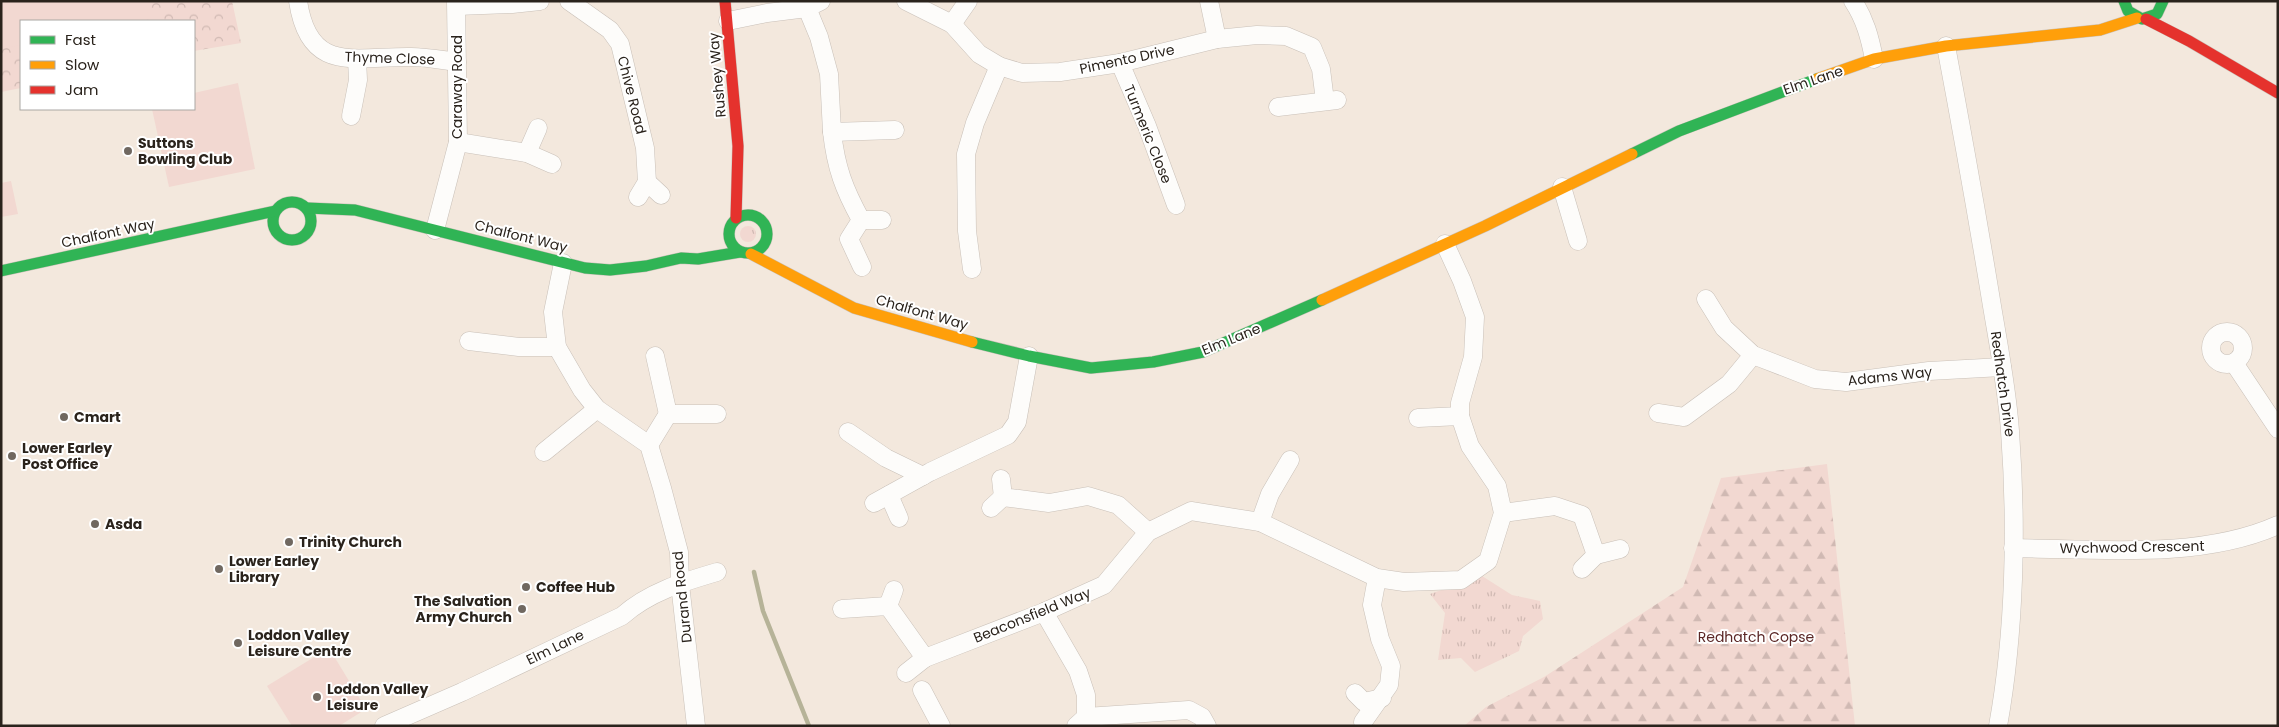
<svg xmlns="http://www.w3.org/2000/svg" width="2279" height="727" font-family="Poppins,sans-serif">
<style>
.grass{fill:url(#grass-tufts)}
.forest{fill:url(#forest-firs)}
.park{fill:url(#park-crowns)}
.pitch{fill:#f2d8d1}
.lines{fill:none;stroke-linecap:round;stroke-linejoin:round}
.stream{stroke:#b6b398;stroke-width:4.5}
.street-casing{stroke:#c9c0b8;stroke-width:19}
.fast-casing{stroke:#c9c0b8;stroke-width:12}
.slow-casing{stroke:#c9c0b8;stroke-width:12}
.jam-casing{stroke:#c9c0b8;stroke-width:12}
.street{stroke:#fdfcfa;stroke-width:18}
.fast{stroke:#30b455;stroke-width:11}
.slow{stroke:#ff9f0a;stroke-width:11}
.jam{stroke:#e5322d;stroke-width:11}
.poi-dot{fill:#706860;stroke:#fff;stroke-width:2}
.labels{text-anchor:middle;stroke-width:4;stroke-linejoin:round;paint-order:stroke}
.street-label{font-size:14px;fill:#2a231c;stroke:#fff}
.poi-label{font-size:14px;font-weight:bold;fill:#2a231c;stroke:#fff;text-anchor:start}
.park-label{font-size:14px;fill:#5b2726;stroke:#fff}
</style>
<defs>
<pattern id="grass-tufts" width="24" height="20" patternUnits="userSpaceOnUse" patternTransform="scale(1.25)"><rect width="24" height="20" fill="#f2d8d1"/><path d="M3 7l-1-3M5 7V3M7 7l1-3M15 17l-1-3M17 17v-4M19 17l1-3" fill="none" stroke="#d0b9b3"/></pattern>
<pattern id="forest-firs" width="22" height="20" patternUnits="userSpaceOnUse" patternTransform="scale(1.25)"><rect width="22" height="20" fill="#f2d8d1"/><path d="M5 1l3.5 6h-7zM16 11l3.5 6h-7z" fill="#d0b9b3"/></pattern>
<pattern id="park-crowns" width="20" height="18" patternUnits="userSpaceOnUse" patternTransform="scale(1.25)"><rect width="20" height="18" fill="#f2d8d1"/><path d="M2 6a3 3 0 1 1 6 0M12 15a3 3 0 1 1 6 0" fill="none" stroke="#d0b9b3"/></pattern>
</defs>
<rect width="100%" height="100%" fill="#f3e8dd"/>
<!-- grass -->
<g class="grass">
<circle cx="748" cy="234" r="8"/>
<path d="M1482,576L1512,595L1540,601L1543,619L1523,636L1519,651L1475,672L1461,658L1438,660L1445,613L1430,594Z"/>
</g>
<!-- forest -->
<path class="forest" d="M1827,464L1855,726H1464L1486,707L1544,677L1683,587L1721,478Z"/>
<!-- park -->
<path class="park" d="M1,1H232L241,43L194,51V21H21V88L1,92Z"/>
<!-- pitch -->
<g class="pitch">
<path d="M1,1H146L149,19L137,21H21V45L1,49Z"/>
<path d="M238,83L255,169L169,187L152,109H194V93Z"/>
<path d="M11,181L18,214L1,217V183Z"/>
<path d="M329,648L366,709L339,726H292L267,686Z"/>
</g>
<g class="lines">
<!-- stream -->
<path class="stream" d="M754,572L763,611L809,726"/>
<!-- street casing -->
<g class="street-casing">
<g id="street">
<path d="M298,1C309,75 355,56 411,57C426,57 442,60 457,62"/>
<path d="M569,1L610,30L620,44L645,148L647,182L638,197"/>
<path d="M906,1L952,24L979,54L999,66L1022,73L1060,72L1120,63L1217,39L1257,35L1286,36L1312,47L1321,69L1325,101"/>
<path d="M1209,1L1217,39"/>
<path d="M1853,1C1865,19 1870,38 1874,59"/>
<path d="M457,6L512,4L540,1"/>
<path d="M807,8L819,37L829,74L832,132L895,130"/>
<path d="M728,21L767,13L807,8L821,1"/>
<path d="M952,24L968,1"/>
<path d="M1946,46C1962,131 1977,215 1991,300C1998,343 2007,387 2010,431C2017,526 2015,632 1998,726"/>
<path d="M1120,63L1147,126L1176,205"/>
<path d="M1278,107L1337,100"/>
<path d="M351,116L358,80L357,59"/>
<path d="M832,132C836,168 844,189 861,220L849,239L862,267"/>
<path d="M458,142L527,153L552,164"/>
<path d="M527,153L538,128"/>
<path d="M647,182L661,195"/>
<path d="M1562,187L1578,241"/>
<path d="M861,220H882"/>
<path d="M435,230L458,142L456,1"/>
<path d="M563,263L553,312L557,347L582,390L597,409L649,445L662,488L679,552L680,584L696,726"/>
<path d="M972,269L967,231L966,154L975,123L999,66"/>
<path d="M1706,299L1724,328L1753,355L1815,379L1846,382L1929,371L2002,367"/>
<circle cx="2227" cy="348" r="16"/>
<path d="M469,341L519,347H557"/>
<path d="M655,356L668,414"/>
<path d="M2234,363L2278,429"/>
<path d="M1658,413L1684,417L1729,384L1753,355"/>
<path d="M1418,418L1460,416"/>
<path d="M848,432L886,458L923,476"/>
<path d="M649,445L668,414H717"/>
<path d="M544,452L597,409"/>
<path d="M1001,479L1003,497L1049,503L1088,496L1118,505L1148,532"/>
<path d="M889,495L899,518"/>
<path d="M874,503L930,472L1008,435L1017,422L1029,356"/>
<path d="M991,508L1003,497"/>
<path d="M1503,513L1555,506L1582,515L1596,555L1620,549"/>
<path d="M1260,522L1270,494L1290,460"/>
<path d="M2013,548C2097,549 2200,560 2278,525"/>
<path d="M1582,569L1596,555"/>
<path d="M888,606L894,590"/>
<path d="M842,609L888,606L925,658L1044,612L1104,585L1148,532L1191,511L1260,522L1377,578L1404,582L1461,580L1488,561L1503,513L1497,486L1470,446L1460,416V403L1473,357L1475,317L1462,281L1445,244"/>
<path d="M1044,612L1078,671L1086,695V717L1076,726"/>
<path d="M906,673L925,658"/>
<path d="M922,690L941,726"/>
<path d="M1355,693L1364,702L1382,698"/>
<path d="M1086,717L1189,710L1202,717L1207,726"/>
<path d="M1363,722L1389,685L1391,666L1380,639L1372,605L1377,578"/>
<path d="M384,726L462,692L622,616C649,592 683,582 717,572"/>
</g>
</g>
<!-- fast casing -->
<g class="fast-casing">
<g id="fast">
<path d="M2124,1L2128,11L2142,19L2157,14L2163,1"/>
<path d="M1632,154L1679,131L1817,79"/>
<circle cx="292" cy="221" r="19"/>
<path d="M307,208L355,210L585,268L610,270L646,266L681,258L698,259L740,252"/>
<circle cx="748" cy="234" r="19"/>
<path d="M1,271L275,211"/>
<path d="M972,342L1029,356L1091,368L1153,362L1203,352L1322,300"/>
</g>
</g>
<!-- slow casing -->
<g class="slow-casing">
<g id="slow">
<path d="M1817,79L1874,59L1946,46L2100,30L2137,18"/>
<path d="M751,254L854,308L972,342"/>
<path d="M1322,300L1485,226L1632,154"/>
</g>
</g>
<!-- jam casing -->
<g class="jam-casing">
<g id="jam">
<path d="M725,1L738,146L736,218"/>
<path d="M2146,19L2189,41L2278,93"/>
</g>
</g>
<!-- street -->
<use href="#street" class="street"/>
<!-- fast -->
<use href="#fast" class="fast"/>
<!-- slow -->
<use href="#slow" class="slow"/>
<!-- jam -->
<use href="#jam" class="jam"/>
</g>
<!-- markers -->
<g class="poi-dot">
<circle cx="128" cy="151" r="5"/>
<circle cx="64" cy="417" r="5"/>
<circle cx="12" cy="456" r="5"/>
<circle cx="95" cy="524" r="5"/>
<circle cx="289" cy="542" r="5"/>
<circle cx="219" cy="569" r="5"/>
<circle cx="526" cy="587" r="5"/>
<circle cx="522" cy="609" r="5"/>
<circle cx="238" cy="643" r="5"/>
<circle cx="317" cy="697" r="5"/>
</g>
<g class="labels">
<!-- street labels -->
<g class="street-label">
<text transform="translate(390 58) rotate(2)" y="5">Thyme Close</text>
<text transform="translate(1127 59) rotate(-12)" y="5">Pimento Drive</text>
<text transform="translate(717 75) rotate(-95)" y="5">Rushey Way</text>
<text transform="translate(1813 80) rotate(-19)" y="5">Elm Lane</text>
<text transform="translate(457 87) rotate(-90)" y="5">Caraway Road</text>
<text transform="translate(632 95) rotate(76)" y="5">Chive Road</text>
<text transform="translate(1148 134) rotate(68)" y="5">Turmeric Close</text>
<text transform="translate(108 233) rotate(-12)" y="5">Chalfont Way</text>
<text transform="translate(521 236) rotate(14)" y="5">Chalfont Way</text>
<text transform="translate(922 312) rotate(16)" y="5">Chalfont Way</text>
<text transform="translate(1231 339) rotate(-22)" y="5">Elm Lane</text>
<text transform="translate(1890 376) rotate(-6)" y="5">Adams Way</text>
<text transform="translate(2003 384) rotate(82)" y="5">Redhatch Drive</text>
<text transform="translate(2132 547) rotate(-1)" y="5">Wychwood Crescent</text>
<text transform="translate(682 597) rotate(-96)" y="5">Durand Road</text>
<text transform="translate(1032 615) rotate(-22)" y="5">Beaconsfield Way</text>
<text transform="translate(555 647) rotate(-26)" y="5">Elm Lane</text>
</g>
<!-- poi labels -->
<g class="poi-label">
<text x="138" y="148">Suttons<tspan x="138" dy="16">Bowling Club</tspan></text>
<text x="74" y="422">Cmart</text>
<text x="22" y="453">Lower Earley<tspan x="22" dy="16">Post Office</tspan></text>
<text x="105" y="529">Asda</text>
<text x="299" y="547">Trinity Church</text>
<text x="229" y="566">Lower Earley<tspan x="229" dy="16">Library</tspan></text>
<text x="536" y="592">Coffee Hub</text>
<text x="512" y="606" text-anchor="end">The Salvation<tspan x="512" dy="16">Army Church</tspan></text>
<text x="248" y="640">Loddon Valley<tspan x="248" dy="16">Leisure Centre</tspan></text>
<text x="327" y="694">Loddon Valley<tspan x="327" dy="16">Leisure</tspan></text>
</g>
<!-- park labels -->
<g class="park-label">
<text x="1756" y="642">Redhatch Copse</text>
</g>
</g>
<!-- border -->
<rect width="2279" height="727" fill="none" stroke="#2a231c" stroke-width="5"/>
<!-- legend -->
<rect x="20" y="20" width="175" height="90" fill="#ffffff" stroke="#aaa7a4"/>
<rect x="30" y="36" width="25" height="8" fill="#30b455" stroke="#aaa7a4"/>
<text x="65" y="45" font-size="15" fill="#2a231c">Fast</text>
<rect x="30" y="61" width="25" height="8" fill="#ff9f0a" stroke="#aaa7a4"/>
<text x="65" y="70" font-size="15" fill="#2a231c">Slow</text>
<rect x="30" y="86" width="25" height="8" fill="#e5322d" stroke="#aaa7a4"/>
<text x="65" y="95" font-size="15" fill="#2a231c">Jam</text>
</svg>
